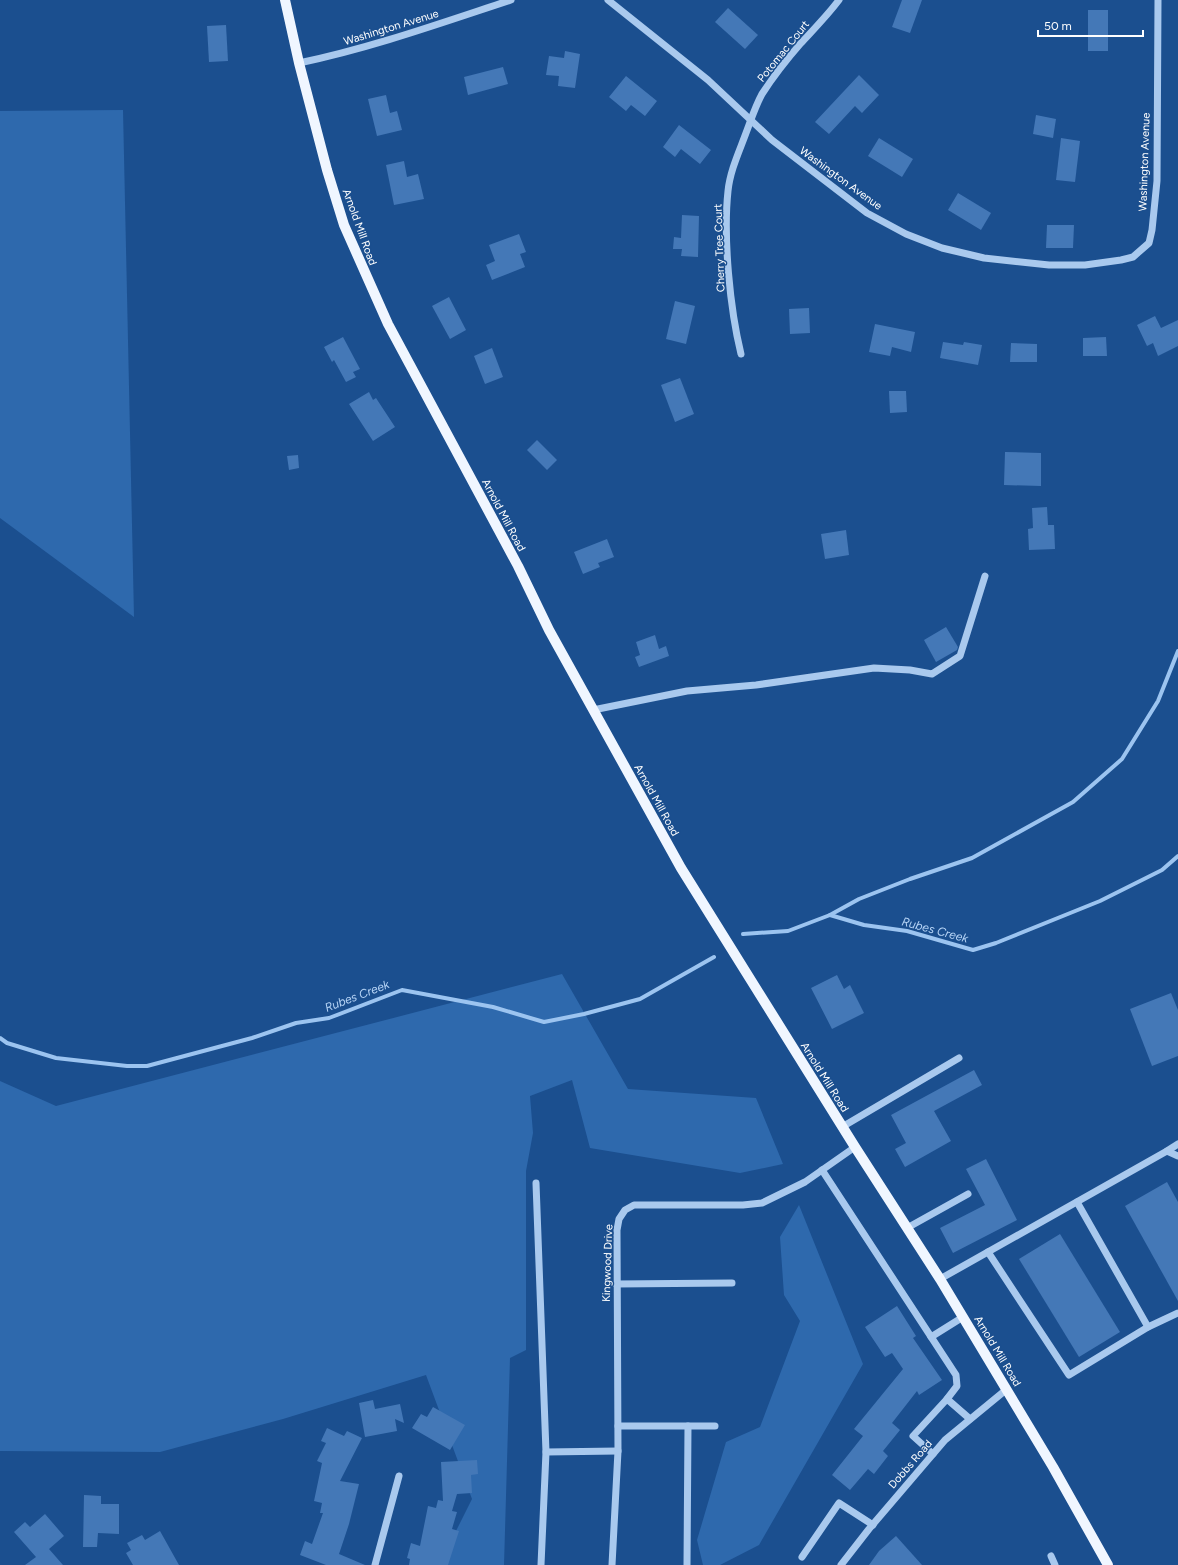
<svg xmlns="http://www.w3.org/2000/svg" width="1178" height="1565" font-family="Figtree,sans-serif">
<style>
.green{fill:#2e69ad}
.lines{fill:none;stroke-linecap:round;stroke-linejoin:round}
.stream{stroke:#9cc4f0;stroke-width:4}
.building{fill:#4478b7}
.minor{stroke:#a9c9ee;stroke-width:7}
.major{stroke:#f0f6ff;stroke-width:10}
.labels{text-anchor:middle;stroke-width:3;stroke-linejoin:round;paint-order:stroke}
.street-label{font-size:11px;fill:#fff;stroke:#1b4f8f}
.water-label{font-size:12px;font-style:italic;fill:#b5d3f5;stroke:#1b4f8f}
</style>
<rect width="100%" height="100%" fill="#1b4f8f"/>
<!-- green -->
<g class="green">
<path d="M123,110L134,617L0,518V111Z"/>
<path d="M562,974L628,1089L756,1098L783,1164L740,1173L590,1148L572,1080L530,1096L533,1133L526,1171V1350L510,1358L504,1565H439L472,1499L426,1375L283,1419L160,1452L0,1451V1081L56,1106Z"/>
<path d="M799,1205L863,1364L759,1545L720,1565H703L697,1540L726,1442L760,1427L800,1321L784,1295L780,1237Z"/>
</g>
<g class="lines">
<!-- stream -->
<g class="stream">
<path d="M830,915L864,925L907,931L973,950L996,943L1100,901L1162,870L1178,856"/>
<path d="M743,934L788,931L830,915L859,899L910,879L972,858L1073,802L1122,759L1158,701L1178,651"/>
<path d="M0,1038L7,1043L56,1058L127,1066H147L252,1038L296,1023L329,1018L402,990L493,1007L544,1022L584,1014L640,999L714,957"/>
</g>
</g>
<!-- building -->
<g class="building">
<path d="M902,0H922L910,33L892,27Z"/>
<path d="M728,8L758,35L745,49L715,22Z"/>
<rect x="1088" y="10" width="20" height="41"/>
<path d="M226,25L228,61L209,62L207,26Z"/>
<path d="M565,51L580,54L575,88L558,86L559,76L546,75L549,56L564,58Z"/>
<path d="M503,67L508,84L468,95L464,77Z"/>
<path d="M859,75L879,95L862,113L855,106L829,134L815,122Z"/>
<path d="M626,76L657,101L645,116L631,105L626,111L609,97Z"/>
<path d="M386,95L390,113L397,111L402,130L377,136L368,99Z"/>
<path d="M1036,115L1056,119L1053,138L1033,134Z"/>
<path d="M679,125L711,150L700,164L681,149L675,157L663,147Z"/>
<path d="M879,138L913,159L902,177L868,156Z"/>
<path d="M1061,138L1080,141L1075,182L1056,180Z"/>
<path d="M404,161L407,177L418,174L424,199L394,205L386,165Z"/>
<path d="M958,193L991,213L981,230L948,210Z"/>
<path d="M682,215L699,216L698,257L681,256L682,249H673L674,237L681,238Z"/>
<path d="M1047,225H1074L1073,248H1046Z"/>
<path d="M519,234L526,252L520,254L525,267L492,280L486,265L495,261L489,245Z"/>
<path d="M449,297L466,330L450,339L432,306Z"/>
<path d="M675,301L695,306L686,344L666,339Z"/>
<path d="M809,308L810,333L790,334L789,309Z"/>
<path d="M1155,316L1161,328L1178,320V346L1158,356L1153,343L1147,346L1137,325Z"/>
<path d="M875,324L915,332L911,352L892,347L890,356L869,352Z"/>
<path d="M343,337L360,369L353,372L356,377L346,382L334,360L332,362L324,347Z"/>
<path d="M1106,337L1107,356H1083V338Z"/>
<path d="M943,342L963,345L964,342L982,345L978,365L940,358Z"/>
<path d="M1011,343L1037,344V362H1010Z"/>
<path d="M492,348L503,377L485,384L474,356Z"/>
<path d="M680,378L694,414L675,422L661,385Z"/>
<path d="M889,391H906L907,412L890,413Z"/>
<path d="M369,392L373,400L376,398L395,427L373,441L349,404Z"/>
<path d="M537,440L557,460L547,470L527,450Z"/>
<path d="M1005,452L1041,453V486L1004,485Z"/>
<path d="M298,455L299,468L289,470L287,456Z"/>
<path d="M1047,507L1048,525H1054L1055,549L1029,550L1028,529L1033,528L1032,508Z"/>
<path d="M846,530L849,555L825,559L821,534Z"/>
<path d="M607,539L614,557L598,563L600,567L583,574L574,552Z"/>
<path d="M946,627L958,647L957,650L936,662L924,640Z"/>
<path d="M655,635L659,649L666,646L669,656L639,667L635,657L640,655L636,642Z"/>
<path d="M837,975L844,989L850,985L864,1013L832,1029L811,988Z"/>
<path d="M1171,993L1178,1010V1056L1152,1066L1130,1009Z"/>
<path d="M974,1070L982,1085L934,1111L951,1141L905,1167L895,1149L906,1143L891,1115Z"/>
<path d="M986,1159L1017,1220L953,1253L940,1228L985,1205L966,1169Z"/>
<path d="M1167,1182L1178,1202V1301L1125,1206Z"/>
<path d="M1060,1234L1120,1332L1079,1357L1019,1259Z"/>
<path d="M897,1306L916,1336L913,1338L942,1380L919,1395L917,1391L892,1423L900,1430L883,1451L888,1456L874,1474L868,1469L850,1490L832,1475L863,1436L854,1429L903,1369L892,1353L885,1357L865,1327Z"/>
<path d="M373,1400L375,1409L400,1404L404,1423L395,1419L397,1431L365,1437L359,1403Z"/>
<path d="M433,1407L465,1425L450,1450L412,1428L421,1414L427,1417Z"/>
<path d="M327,1428L344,1436L347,1431L362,1438L340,1481L359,1484L349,1524L339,1554L365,1565H326L300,1555L305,1541L312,1544L323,1513H320L322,1503L314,1501L322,1463L317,1461L326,1443L321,1441Z"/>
<path d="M477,1460L478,1474L471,1475L472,1493L457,1494L452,1511L457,1512L452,1529L459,1531L448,1565H409L410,1559L407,1558L411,1543L420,1546L428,1506L436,1508L438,1500L443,1501L441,1462Z"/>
<path d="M84,1495L101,1496V1504H119V1534L98,1533L97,1547H83Z"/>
<path d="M45,1514L64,1536L49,1549L63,1565H25L36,1557L14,1532L25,1522L30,1527Z"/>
<path d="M160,1531L179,1565H133L126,1553L131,1550L127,1543L142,1535L145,1540Z"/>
<path d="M896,1536L922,1565H869L879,1551Z"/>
</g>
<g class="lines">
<!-- minor -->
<g class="minor">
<path d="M608,0L708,80L772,140L867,213L906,234L942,248L984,258L1049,265H1085L1121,260L1133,257L1149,243L1152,230L1157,181L1158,0"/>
<path d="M299,63C371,48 441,23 511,0"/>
<path d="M741,354C730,309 723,238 728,191C730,171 739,152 746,133C751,120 755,107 762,94C773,77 787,59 801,43C814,29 827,16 839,0"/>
<path d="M593,710L687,691L756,685L874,668L910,670L932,674L960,656L985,576"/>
<path d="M842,1127L959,1058"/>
<path d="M1167,1151L1178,1144"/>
<path d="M822,1170L956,1375L957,1386L947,1399"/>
<path d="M536,1183L546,1452L541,1565"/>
<path d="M1077,1202L1148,1327"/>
<path d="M907,1228L968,1194"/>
<path d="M988,1252L1069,1375L1148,1327L1178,1313"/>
<path d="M940,1279L1167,1151L1178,1156"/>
<path d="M616,1284L732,1283"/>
<path d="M931,1337L963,1317"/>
<path d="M618,1426H715"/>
<path d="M546,1452L618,1451"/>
<path d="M933,1454L913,1436L947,1399L970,1419"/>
<path d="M1051,1556L1055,1565"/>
<path d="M802,1557L839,1503L873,1525"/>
<path d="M375,1565L399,1476"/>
<path d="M612,1565L618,1451L617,1230L619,1219L625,1210L634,1205H743L762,1203L805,1182L855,1147"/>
<path d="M687,1565L688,1426"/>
<path d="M841,1565L869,1529L945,1440L1007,1389"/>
</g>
<!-- major -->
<path class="major" d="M285,0L299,63L327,170L344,225L388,324L518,566L549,630L681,868L855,1147L940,1279L1053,1467L1108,1565"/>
</g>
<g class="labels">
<!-- street labels -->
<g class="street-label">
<text transform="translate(391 27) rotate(-17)" y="4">Washington Avenue</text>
<text transform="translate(783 51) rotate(-51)" y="4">Potomac Court</text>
<text transform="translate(1144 162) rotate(-88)" y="4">Washington Avenue</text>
<text transform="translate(841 178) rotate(36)" y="4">Washington Avenue</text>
<text transform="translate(360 227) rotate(70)" y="4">Arnold Mill Road</text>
<text transform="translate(719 248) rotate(-92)" y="4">Cherry Tree Court</text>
<text transform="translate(504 515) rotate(62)" y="4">Arnold Mill Road</text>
<text transform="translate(657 800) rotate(61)" y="4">Arnold Mill Road</text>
<text transform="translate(825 1077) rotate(58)" y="4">Arnold Mill Road</text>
<text transform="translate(607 1263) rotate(-88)" y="4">Kingwood Drive</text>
<text transform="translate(998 1351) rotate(59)" y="4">Arnold Mill Road</text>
<text transform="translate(910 1464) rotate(-49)" y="4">Dobbs Road</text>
</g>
<!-- water labels -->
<g class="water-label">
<text transform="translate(935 930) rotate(15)" y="4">Rubes Creek</text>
<text transform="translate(357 996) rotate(-21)" y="4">Rubes Creek</text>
</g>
</g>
<!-- scale -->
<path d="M1038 30v6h105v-6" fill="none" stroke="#ffffff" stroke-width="2"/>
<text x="1044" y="30" font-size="12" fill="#ffffff" stroke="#1b4f8f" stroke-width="3" paint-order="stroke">50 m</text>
</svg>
